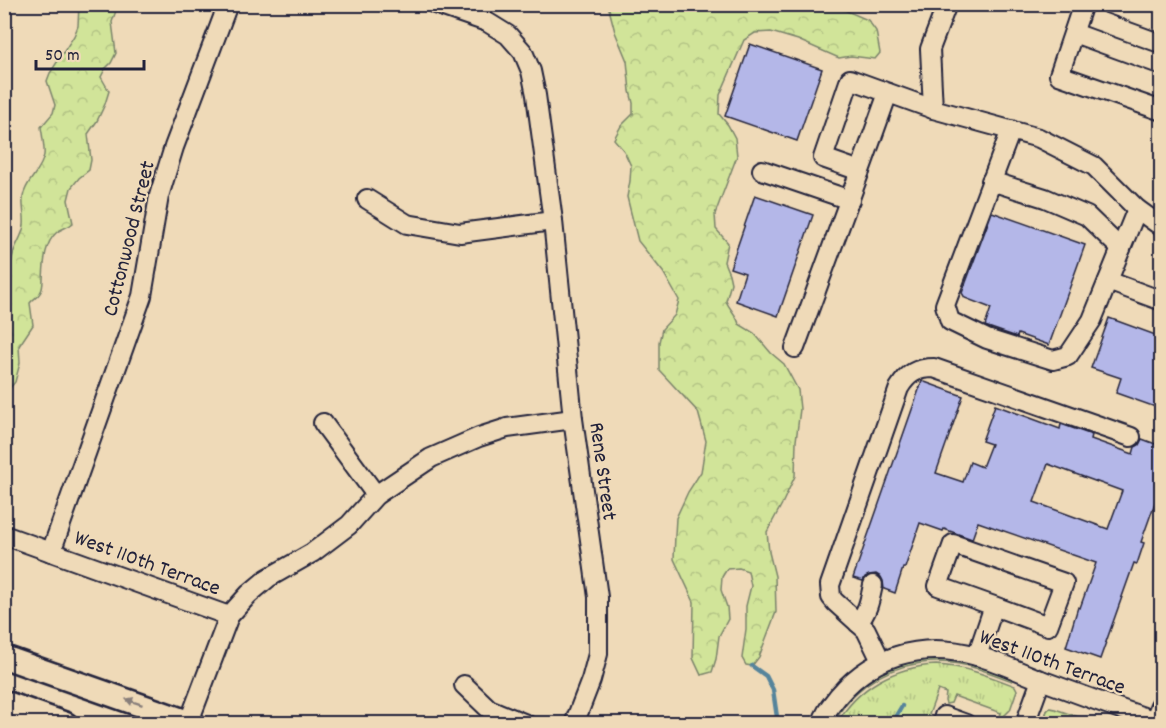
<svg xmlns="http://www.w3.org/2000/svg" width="1166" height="728" font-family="Dekko,sans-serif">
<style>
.grass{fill:url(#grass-tufts);stroke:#7a836a;stroke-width:1.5}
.forest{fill:url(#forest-crowns);stroke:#7a836a;stroke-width:1.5}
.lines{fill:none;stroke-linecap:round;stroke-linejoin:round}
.stream{stroke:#57849b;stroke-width:4.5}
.building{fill:#b4b7e8;stroke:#22223b;stroke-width:1.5;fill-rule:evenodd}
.minor-casing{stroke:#22223b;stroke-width:22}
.major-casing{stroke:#22223b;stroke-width:27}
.minor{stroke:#efdab8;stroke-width:18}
.major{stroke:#efdab8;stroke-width:22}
.oneway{fill:#887e7a}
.labels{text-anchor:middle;stroke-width:4.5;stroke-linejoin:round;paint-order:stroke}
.street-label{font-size:22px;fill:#22223b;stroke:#efdab8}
</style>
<defs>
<pattern id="grass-tufts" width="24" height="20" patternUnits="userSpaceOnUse" patternTransform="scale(1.5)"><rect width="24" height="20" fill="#d1e499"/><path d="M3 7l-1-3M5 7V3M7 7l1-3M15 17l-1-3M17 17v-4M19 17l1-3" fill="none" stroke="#b3c385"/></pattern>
<pattern id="forest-crowns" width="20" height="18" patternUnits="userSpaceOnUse" patternTransform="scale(1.5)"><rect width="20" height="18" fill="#d1e499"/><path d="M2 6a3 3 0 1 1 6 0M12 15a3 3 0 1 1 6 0" fill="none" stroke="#b3c385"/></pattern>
</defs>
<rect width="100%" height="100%" fill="#efdab8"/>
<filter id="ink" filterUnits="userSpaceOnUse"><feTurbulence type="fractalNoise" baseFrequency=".0167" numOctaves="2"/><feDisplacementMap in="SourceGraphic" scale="12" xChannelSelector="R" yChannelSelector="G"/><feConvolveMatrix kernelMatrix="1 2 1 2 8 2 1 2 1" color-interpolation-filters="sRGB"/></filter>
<g filter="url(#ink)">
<!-- grass -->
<g class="grass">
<path d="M935,658C963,660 987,669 1013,678L1012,681C995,675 977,667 959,664C922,657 883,668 855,694C846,702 839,713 833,723L829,724C853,682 888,663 935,658Z"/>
<path d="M936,665C964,666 989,676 1015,686L1017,690L1010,710L1003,717L1002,720L999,719L1001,713L954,696L951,703L946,704L945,701L946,693L938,690L926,723H837C858,687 894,667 936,665Z"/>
<path d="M1050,708L1055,709L1096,723H1074L1057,717L1054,723L1047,720C1045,715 1045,711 1050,708Z"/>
</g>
<!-- forest -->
<g class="forest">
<path d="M79,5H118L112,22L116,53L111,63L105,69L101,77L109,91L105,104L97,121L88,134L91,160L89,170L79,178L71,188L68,200L73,223C68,228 61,228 56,233C44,244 44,264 43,279C43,284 43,289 40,293C38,297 33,299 30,303L33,325L19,346L20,363L15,382L10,388L5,404L4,341L6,332L5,288C10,276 10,263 14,251C17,242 23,235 24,225C25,216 22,206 23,197C25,181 42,171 44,155C45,149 42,134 41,127L53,113L55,105L47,81L50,73L74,36L78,26Z"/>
<path d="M608,5H833L868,20L876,31L880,53L875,59L851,56L839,58L798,40L771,32L755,33L744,40L720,95L719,114L728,125L735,138L737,156L715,214L716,229L728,243L724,262L729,274L731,283L726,301C730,310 736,314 739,324L754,333L771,353L784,364L798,390L800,409L796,441L795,476L782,504L767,532L769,552L775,576L776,612L759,657L752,666L746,665L742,658L746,629V606L751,586L748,571L739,568L727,569L722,577L721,590L727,607L728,619L719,636L716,659L712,672L701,675L693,658L694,602L674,559L675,535L676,518L688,492L701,472L706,441L698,412L659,370V342L662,329L675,315L679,300L663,272L638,241L627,197L630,181L631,166L624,151L614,139L621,126L633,114V103L630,91L627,61L615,32Z"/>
</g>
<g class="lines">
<!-- stream -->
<g class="stream">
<path d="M752,666L766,676L773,690L778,724"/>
<path d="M891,724L902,706"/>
</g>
</g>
<!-- building -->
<g class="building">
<path d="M750,44L822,69L797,141L725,116Z"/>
<path d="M755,195L813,215L778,316L736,301L745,273L730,268Z"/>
<path d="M992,212L1085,245L1049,345L1018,334L1017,337L985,326L991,308L965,298L962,293Z"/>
<path d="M1109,318L1161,337V409L1116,393L1121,378L1091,368Z"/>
<path d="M922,381L963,396L936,473L963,482L970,462L982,467L991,444L982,441L995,405L1060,429L1061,424L1092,435L1091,439L1133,454L1135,447L1139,445L1142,439L1161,446V480L1156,496L1157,497L1141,542L1144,543L1137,564L1134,563L1100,659L1066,647L1078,607L1080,608L1096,563L978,522L972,539L944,529L943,531L920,523L905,568H903L895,593L884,589L883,581L881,577L876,574L869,575L865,577L863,581L853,578ZM1048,464L1122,491L1108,529L1034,502Z"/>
</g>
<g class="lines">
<!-- minor casing -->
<g class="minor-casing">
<g id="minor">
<path d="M435,4L487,22L508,35L523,52L531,71L536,95L553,221L573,419L598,597V654L591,680L574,724"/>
<path d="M1083,4L1059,75L1162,111"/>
<path d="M1110,4L1162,23"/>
<path d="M1074,33L1162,65"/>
<path d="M933,109L930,49L947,4"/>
<path d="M1011,130L945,305L950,321L987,339L1053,360L1068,356L1092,320L1137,209"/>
<path d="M762,170L850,200"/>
<path d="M860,171L888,93"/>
<path d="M991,181L1045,198L1087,216L1121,249"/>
<path d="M367,199L407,224L460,233L553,221"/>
<path d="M1108,281L1162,301"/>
<path d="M795,348L860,171L823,158L850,79L933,109L1039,138L1094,166L1137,209L1162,227"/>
<path d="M323,423L376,495"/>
<path d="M4,535L229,616L249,594L268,578L312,553L349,525L376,495L431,458L479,437L507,428L573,419"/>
<path d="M51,552L142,296L159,196L174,147L228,4"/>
<path d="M858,623C868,612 870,599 873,585"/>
<path d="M977,656L994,606L1048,626L1064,583L953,544L938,586L994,606"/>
<path d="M881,661L866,630L835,602L831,597L830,585L899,388C908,373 917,368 934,368L1131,437"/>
<path d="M464,685L489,709L526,724"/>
<path d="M188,724L229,616"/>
<path d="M821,724C824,717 827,710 832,704C867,656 921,640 977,656C999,662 1020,672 1041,680C1081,695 1121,710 1162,723"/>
<path d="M942,724L944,716L966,724"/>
<path d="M1025,724L1041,680"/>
</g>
</g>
<!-- major casing -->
<g class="major-casing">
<g id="major">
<path d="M4,657L194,724"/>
<path d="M4,702L66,724"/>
<path d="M1155,724L1162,707"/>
</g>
</g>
<!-- minor -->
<use href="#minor" class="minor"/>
<!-- major -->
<use href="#major" class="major"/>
</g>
<!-- one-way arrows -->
<defs><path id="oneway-solid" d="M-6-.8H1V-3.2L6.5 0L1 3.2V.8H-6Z" transform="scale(1.5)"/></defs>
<use class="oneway" href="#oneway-solid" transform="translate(134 702) rotate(-161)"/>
</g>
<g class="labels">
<!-- street labels -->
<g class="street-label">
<text transform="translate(127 238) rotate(-76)" y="8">Cottonwood Street</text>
<text transform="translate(605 471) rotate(82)" y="8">Rene Street</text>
<text transform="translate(148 561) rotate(20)" y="8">West 110th Terrace</text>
<text transform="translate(1053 660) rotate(20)" y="8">West 110th Terrace</text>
</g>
</g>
<!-- margin -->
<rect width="1166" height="728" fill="none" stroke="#efdab8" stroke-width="24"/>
<rect x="12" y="12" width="1142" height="704" fill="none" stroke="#22223b" stroke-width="2" filter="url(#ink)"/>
<!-- scale -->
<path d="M36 60v9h108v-9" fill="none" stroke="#22223b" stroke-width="3"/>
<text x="45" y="60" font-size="18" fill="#22223b" stroke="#efdab8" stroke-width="4.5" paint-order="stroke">50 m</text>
</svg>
